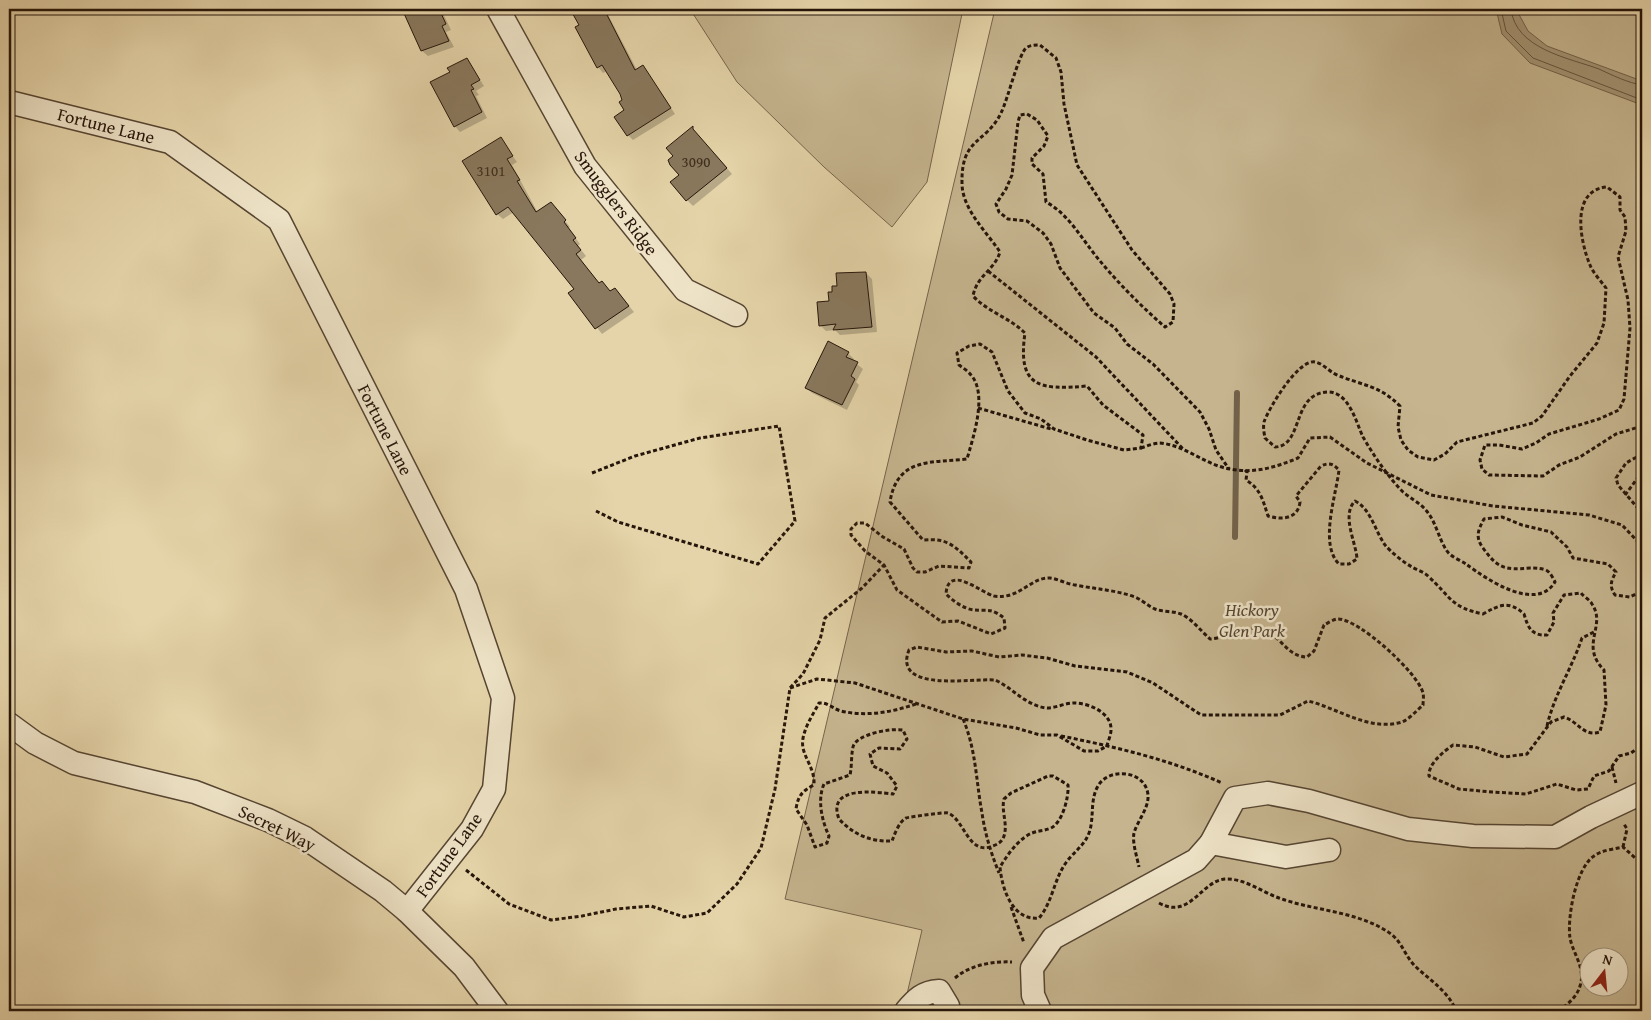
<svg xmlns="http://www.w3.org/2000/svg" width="1651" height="1020" font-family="'Gentium Book Plus',serif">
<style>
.green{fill:#c5b48e;stroke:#76644c;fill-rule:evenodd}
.water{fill:#a49373;stroke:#726149}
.shadow{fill:#0003}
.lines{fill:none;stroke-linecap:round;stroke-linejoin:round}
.shore{stroke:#65543e;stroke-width:1}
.stream{stroke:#726149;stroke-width:6}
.building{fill:#89785d;stroke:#26150a}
.minor-casing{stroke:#564532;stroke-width:25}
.path{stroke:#26150a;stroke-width:3;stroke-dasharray:4 2.5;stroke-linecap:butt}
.minor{stroke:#eee3c7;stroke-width:22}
.labels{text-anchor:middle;stroke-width:5;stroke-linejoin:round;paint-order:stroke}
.number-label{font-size:15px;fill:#3f2e1f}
.street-label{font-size:18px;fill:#26150a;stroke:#eee3c7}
.park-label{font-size:18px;font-style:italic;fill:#564532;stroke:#eee3c7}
</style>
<rect width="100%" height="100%" fill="#e5d4a9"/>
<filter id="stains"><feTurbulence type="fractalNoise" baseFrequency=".004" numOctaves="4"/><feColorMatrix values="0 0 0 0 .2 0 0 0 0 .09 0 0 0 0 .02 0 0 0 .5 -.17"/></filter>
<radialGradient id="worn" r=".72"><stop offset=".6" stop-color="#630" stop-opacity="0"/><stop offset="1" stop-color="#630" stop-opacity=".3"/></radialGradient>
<!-- green -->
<g class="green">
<path d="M690,9H963L927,182L892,227L824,167L737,82Z"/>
<path d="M995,9H1642V1011H903L922,930L785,899ZM1588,958H1618V988H1588Z"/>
</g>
<!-- water -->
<path class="water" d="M1496,9H1516L1528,31L1547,46L1642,81V105L1530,63L1502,34Z"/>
<!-- shadow -->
<g class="shadow">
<path d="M403,9H441L451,30L446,32L454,47L428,56L422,51Z"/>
<path d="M584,9H605L637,70L642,67L648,73L675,114L633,140L628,135L621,93L607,71L603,73L598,67L574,14Z"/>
<path d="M467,60L484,86L476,91L479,95L476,96L487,118L460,132L455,126L451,73Z"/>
<path d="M692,128L732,174L693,206L687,200L674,156Z"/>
<path d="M500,139L517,162L512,165L538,213L556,209L570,227L568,228L580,244L578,246L586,256L581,260L599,284L611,292L615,289L634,312L602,334L570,293L576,289L514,212L503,219L497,214Z"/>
<path d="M866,273L872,279L877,332L840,335L835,330L826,331L820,325L834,293L838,287Z"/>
<path d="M848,353L854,359L853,361L863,369L856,382L859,385L847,410L812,393L807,388Z"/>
</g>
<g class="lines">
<!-- shore -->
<g class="shore">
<path d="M1501,9L1506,31L1533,58L1642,100"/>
<path d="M1511,9C1515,49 1569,58 1599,69C1612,75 1628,83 1642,85"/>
</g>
<!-- stream -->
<path class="stream" d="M1235,537L1237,393"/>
</g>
<!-- building -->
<g class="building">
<path d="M402,9H439L446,24L442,26L449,41L421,51Z"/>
<path d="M570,9H604L635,70L643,65L671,108L627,136L614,117L624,110L619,102L622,100L620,94L602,65L597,68L575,27L579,25Z"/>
<path d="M467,58L480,80L471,85L474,89L471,90L482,112L454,127L430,82L450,72L447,68Z"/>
<path d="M693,126V129L727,168L686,201L670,182L679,175L670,165L668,160L673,156L666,148Z"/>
<path d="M501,137L513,156L507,159L520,180L517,181L536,212L551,202L566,220L564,222L576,238L573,240L581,250L576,254L599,283L602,281L610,291L615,288L629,306L595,329L568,293L574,289L508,207L496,215L462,161Z"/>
<path d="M866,272L872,327L833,330L836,324L819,326L817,302L829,301L828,292H832V286H837L836,273Z"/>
<path d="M828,341L849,352L846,357L858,362L851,376L855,379L842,405L805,388Z"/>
</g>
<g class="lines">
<!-- minor casing -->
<g class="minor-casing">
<g id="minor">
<path d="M498,9L585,166L685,290L736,315"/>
<path d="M9,102L170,142L279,220L466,589L503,698L494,789L472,829L407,911"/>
<path d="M9,724L35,743L74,763L195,792L268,820L305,838L383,891L407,911L464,967L497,1011"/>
<path d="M1211,843L1235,798L1268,793L1309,801L1408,829L1473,836L1555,837L1591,817L1642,793"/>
<path d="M906,1011C916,999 923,992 939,991L948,1006L946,1011"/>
<path d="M1040,1011L1033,995L1032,968L1053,938L1196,860L1211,843L1286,857L1329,850"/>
</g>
</g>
<!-- path -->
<g class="path">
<path d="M988,271L1096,357L1184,450"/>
<path d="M978,408L1051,429"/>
<path d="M1642,426L1616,434L1580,457L1559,465L1543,476L1489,475L1482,469L1480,460L1485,445H1499L1522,449L1536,443L1549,434L1599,419L1619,410L1624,399L1630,328L1628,300L1618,257L1626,231L1625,217L1620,210V197L1607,187C1570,190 1580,241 1590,265C1593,273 1601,281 1606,288L1604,323L1597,343L1570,376L1542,416L1533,423L1457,442L1445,454L1434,460L1418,457L1408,450L1401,440L1398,427L1400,406C1378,384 1362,386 1335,374C1329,371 1322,363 1315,362C1298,359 1269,408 1264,422C1263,427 1264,433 1265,438L1275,447C1304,446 1291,393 1328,392C1349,392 1356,422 1363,437C1374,456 1388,477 1403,492C1410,498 1418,502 1424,508C1436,520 1438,538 1447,551C1451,557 1460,560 1466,564C1486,579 1536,613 1555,582C1553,578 1550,572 1546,570C1540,568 1535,568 1530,568C1505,570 1498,569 1483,548C1475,537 1478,530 1484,519L1502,517L1522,525L1551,532L1567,547L1573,558L1608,564L1616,572C1611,581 1609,586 1615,595L1630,597L1642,591"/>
<path d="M1141,448C1147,446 1154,443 1160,443C1185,445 1205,465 1230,469C1254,474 1276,467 1298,458L1310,438L1330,437L1367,463L1431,495L1493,506L1589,515L1622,525L1642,546"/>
<path d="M1642,454L1626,463L1616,478L1618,485L1642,513"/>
<path d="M1245,470L1247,472L1246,480C1261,489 1263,501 1268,516C1282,520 1298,519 1300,502L1296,496L1321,466C1330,462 1333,464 1339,470C1336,496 1319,544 1339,564H1349L1357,559C1356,542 1341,515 1355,501C1371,509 1375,531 1385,545C1391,552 1403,562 1412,567C1417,570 1424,572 1428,576C1451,597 1450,607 1483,614C1499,605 1509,600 1524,614C1528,627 1531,636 1547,635L1554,622L1553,613L1564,595L1581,593C1584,597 1590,600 1592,604C1607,626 1579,645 1604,670L1606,705L1600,732C1583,737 1579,722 1564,717L1551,722L1527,754L1504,757L1475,747L1453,745C1443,752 1428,764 1429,776L1459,789L1492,792L1526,794L1557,784L1576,790L1588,789L1594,776L1609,771L1619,756L1631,753L1642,745"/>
<path d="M592,473L635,456L700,438L779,426L795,521L758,564L618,522L596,511"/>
<path d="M1625,495L1642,472"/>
<path d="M790,688L817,679L855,683L963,719L1016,728L1040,735H1057L1084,751H1098L1107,746C1108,741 1111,735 1111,730C1112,713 1089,703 1074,703C1065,703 1056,708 1047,708C1026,706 1013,688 995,680C973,678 892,693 909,650L917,647L946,652L972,651L999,657L1022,655L1047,658L1075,666L1127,672L1153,683L1201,715H1280L1308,701C1337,708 1367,730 1398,723C1407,722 1416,711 1423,705C1423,701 1424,697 1423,693C1418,673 1359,619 1338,619C1334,619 1328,623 1324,625L1314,651L1307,657C1289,657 1282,639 1268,632C1247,621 1230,638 1210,639C1201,631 1191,618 1181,614C1173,611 1163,612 1155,609C1148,606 1142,600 1135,597C1115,590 1096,589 1075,585C1067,584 1058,579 1050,578C1030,577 1020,600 994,596C981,593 948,563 946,594C953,601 964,609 974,610C989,611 991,608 1004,618L1005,628L991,634L958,621L942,622L918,605L897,590L884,565L865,551L851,535V529L857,523H865L883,537L904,549L913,568L917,572H925L939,566L969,568L971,562C954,545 947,538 923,540L890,502C897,457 932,463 967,459C973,438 988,394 971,375C968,371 963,368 959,365L957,353L969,346L980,344L992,352L1008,391L1025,413L1041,419L1054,429L1087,440L1124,450L1141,448L1143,435L1103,405L1087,386C1040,390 1017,388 1025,333C1010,318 988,312 973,296C977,275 994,271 1000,252C986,231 962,209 962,183C961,137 986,144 1001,113C1008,99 1018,56 1026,48C1030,45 1035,45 1040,45L1056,58L1061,72L1064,104L1077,165L1132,250L1170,294L1174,304L1173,322L1165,327C1142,307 1119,284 1100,261C1082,240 1070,215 1046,202L1043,174L1032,164V158L1044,146L1048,136L1037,120L1027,114L1020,115L1018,122L1012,175L1006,189L996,204L999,212L1008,219L1027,221L1043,233L1051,244L1060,268L1094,313L1115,328L1127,344L1153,364L1200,412L1209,429L1216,450L1229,469"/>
<path d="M916,704C892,712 867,717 841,711C833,709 828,702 819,703C813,715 800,733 803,748C806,761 815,770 814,785C802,791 798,796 796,809L807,825L815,847L827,843L829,836C822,821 817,800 824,784L850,775C852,766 851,756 853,747C856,734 891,728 903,730L907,739L900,749L879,748L870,754L873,766L887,773L897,786L893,794C876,792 826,785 839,819C854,835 871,842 892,841C895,833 899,822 906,818C909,817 944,812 948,813C965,820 968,856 993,846C998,844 1002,842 1004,836C1008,824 1001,811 1004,799L1011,793L1048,776H1053L1068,785C1069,796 1063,822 1051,828C1042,832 1034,830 1025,837C1015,844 1006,857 1000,867C1002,890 1013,921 1039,918C1053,902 1054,877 1068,860C1076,850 1086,844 1090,830C1094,815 1090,800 1098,786C1108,768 1141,770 1147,790C1152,805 1138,819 1134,833C1132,842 1137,857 1139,867"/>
<path d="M963,719C976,749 976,781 982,813C985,834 991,853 999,873"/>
<path d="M1547,726C1554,695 1572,668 1582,638L1594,632"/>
<path d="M1061,736C1116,747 1171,760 1222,783"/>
<path d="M1612,767L1616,783"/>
<path d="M1623,847L1627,829L1624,824"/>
<path d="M466,870L509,904L551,920L582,916L616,909L651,906L684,917L707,913L737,884L761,848L775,789L790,688L803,674L820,640L825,618L862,588L884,565"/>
<path d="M1159,903C1190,920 1201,881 1225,879C1244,878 1262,892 1279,898C1314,911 1359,911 1391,934C1402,942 1406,958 1416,967C1431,981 1449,992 1456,1011"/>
<path d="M1011,907L1024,943"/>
<path d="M955,978C970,965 993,961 1012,962"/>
<path d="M1558,1011C1567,1005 1577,997 1580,986C1586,968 1573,954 1570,938C1567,917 1576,868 1594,856C1602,850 1614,849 1623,847L1642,864"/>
</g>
<!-- minor -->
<use href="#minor" class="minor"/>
</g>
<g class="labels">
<!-- number labels -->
<g class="number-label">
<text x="696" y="167">3090</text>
<text x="491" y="176">3101</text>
</g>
<!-- street labels -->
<g class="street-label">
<text transform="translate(106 126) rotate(14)" y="6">Fortune Lane</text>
<text transform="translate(616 203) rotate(53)" y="6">Smugglers Ridge</text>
<text transform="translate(385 430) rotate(63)" y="6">Fortune Lane</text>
<text transform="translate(277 828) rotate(26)" y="6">Secret Way</text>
<text transform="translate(449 855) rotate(-54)" y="6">Fortune Lane</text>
</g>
<!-- park labels -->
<g class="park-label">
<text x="1252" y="616">Hickory<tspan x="1252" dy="21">Glen Park</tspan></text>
</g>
</g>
<!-- margin -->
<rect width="1651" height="1020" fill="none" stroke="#e5d4a9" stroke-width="30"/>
<rect x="10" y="10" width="1631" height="1000" fill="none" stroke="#26150a" stroke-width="2.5"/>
<rect x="15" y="15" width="1621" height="990" fill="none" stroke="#26150a"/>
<!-- north arrow -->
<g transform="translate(1604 972) rotate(16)"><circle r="24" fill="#eee3c7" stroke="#9e917b"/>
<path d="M0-4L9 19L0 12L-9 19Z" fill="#8f2418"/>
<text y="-8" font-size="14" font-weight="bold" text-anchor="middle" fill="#26150a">N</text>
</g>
<rect width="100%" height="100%" filter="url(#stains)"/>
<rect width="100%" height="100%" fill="url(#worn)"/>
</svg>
